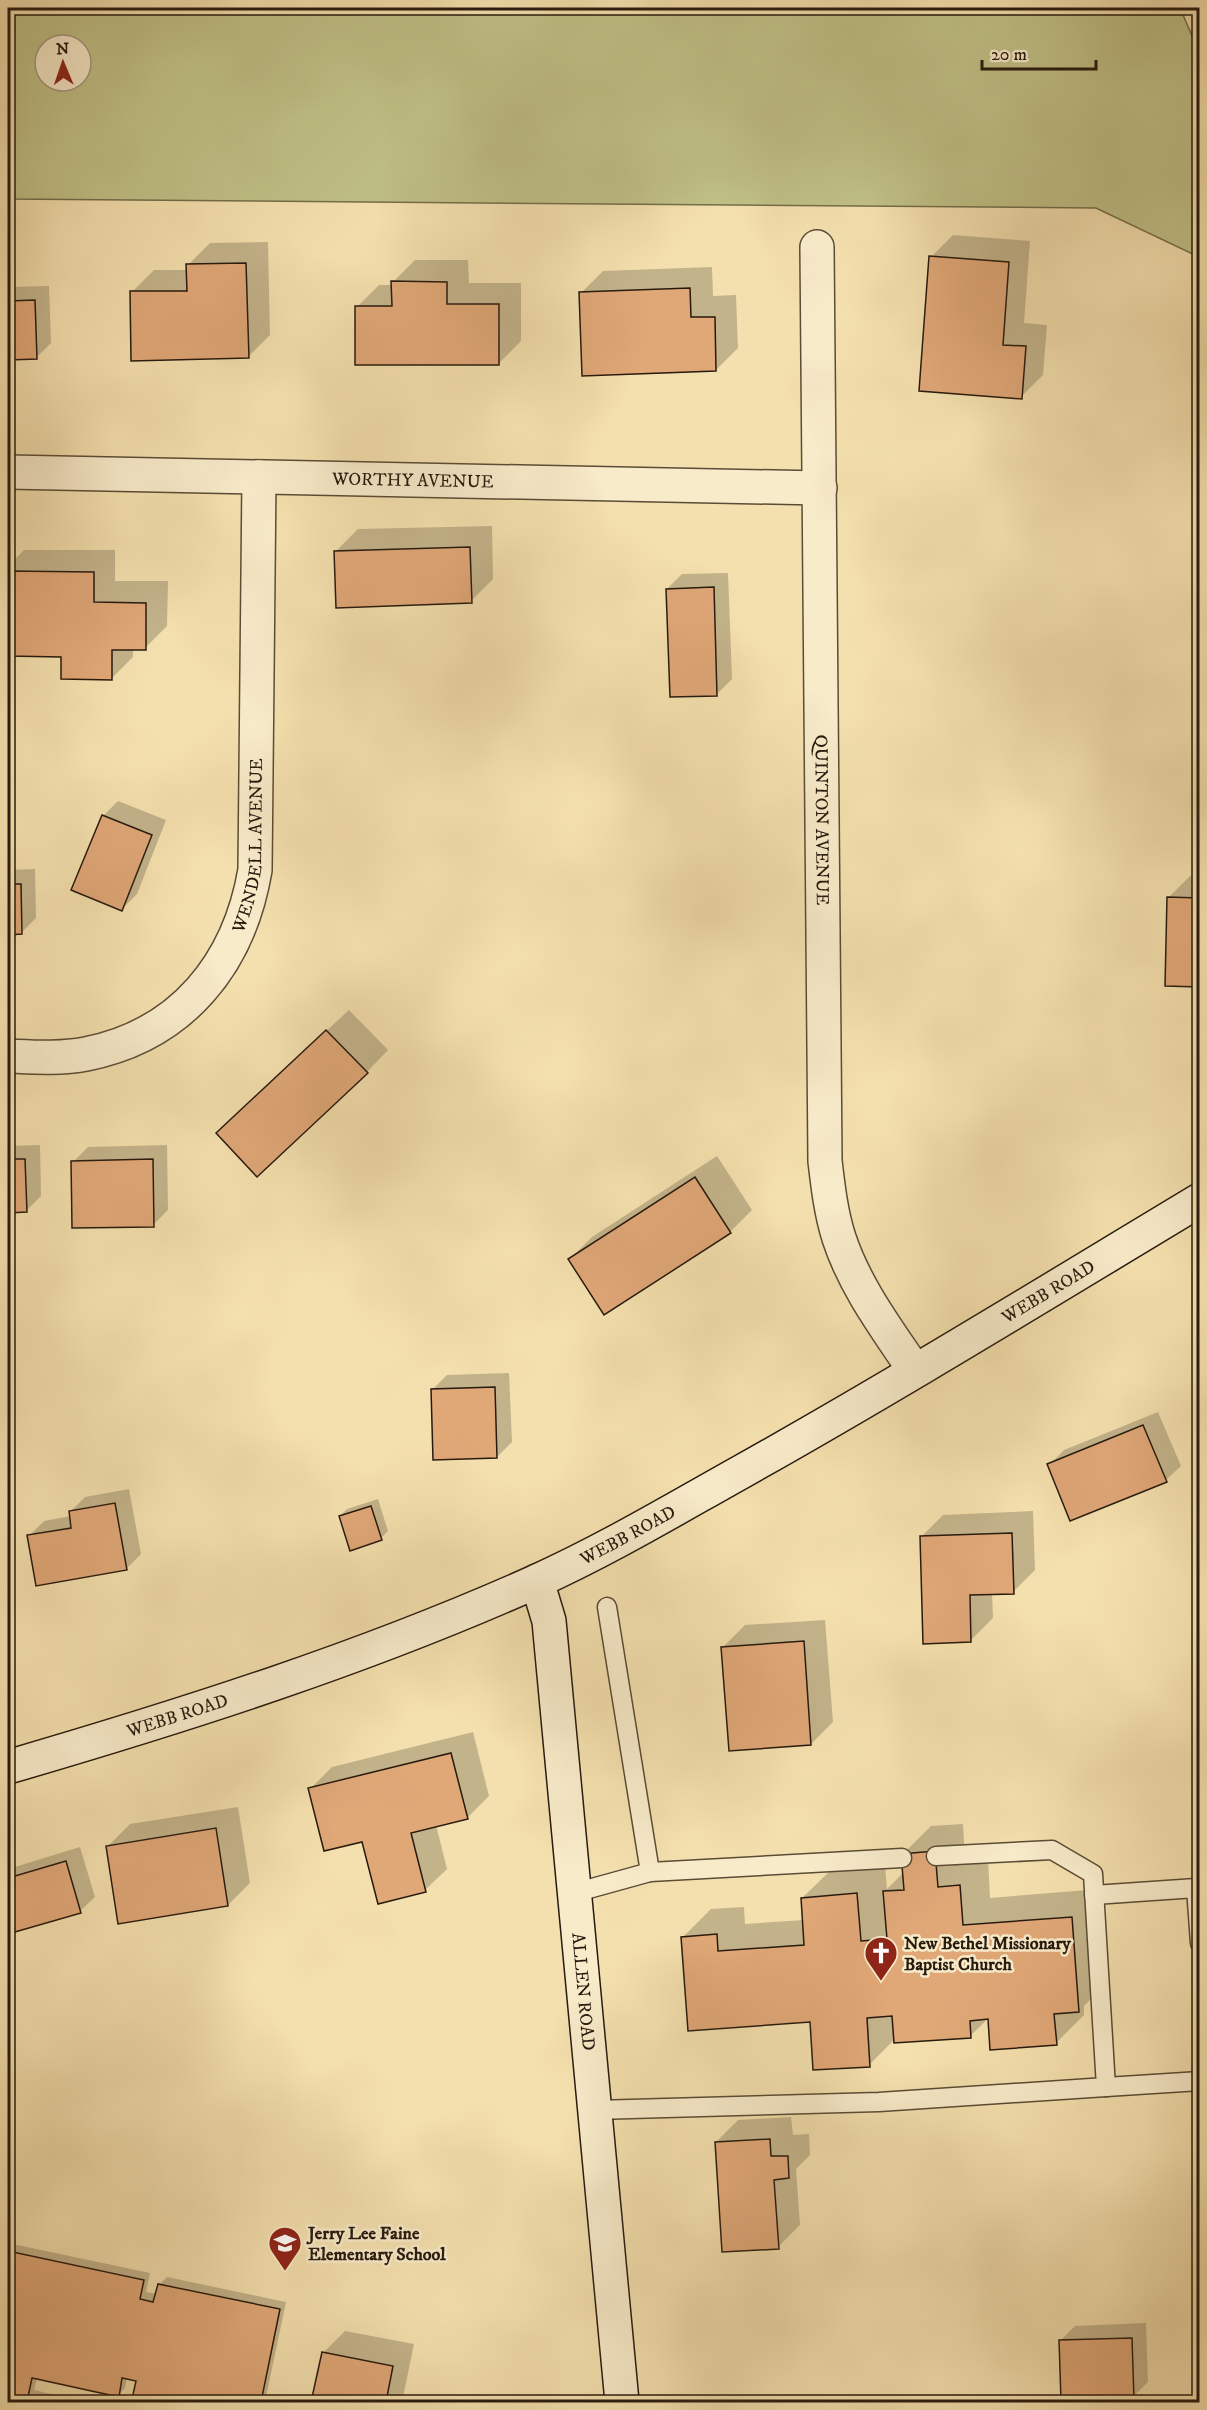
<svg xmlns="http://www.w3.org/2000/svg" width="1207" height="2410" font-family="'IM FELL DW Pica',serif">
<style>
.green{fill:#c0c187;stroke:#746e4a;stroke-width:1.5;fill-rule:evenodd}
.shadow{fill:#0003}
.building{fill:#e0a777;stroke:#271a0e;stroke-width:1.5}
.lines{fill:none;stroke-linecap:round;stroke-linejoin:round}
.lane-casing{stroke:#5a4c36;stroke-width:21}
.street-casing{stroke:#5a4c36;stroke-width:36}
.secondary-casing{stroke:#271a0e;stroke-width:36}
.lane{stroke:#f8ebca;stroke-width:18}
.street{stroke:#f8ebca;stroke-width:33}
.secondary{stroke:#f8ebca;stroke-width:33}
.labels{text-anchor:middle;stroke-width:5;stroke-linejoin:round;paint-order:stroke}
.street-label{font-size:18px;fill:#271a0e;stroke:#f8ebca}
.poi-label{font-size:18px;font-weight:bold;fill:#271a0e;stroke:#f8ebca;text-anchor:start}
</style>
<rect width="100%" height="100%" fill="#f4e0ae"/>
<filter id="stains"><feTurbulence type="fractalNoise" baseFrequency=".00333" numOctaves="4"/><feColorMatrix values="0 0 0 0 .2 0 0 0 0 .09 0 0 0 0 .02 0 0 0 .5 -.17"/></filter>
<radialGradient id="worn" r=".72"><stop offset=".6" stop-color="#630" stop-opacity="0"/><stop offset="1" stop-color="#630" stop-opacity=".3"/></radialGradient>
<!-- green -->
<path class="green" d="M8,8H1180L1199,52V257L1096,208L8,199ZM45,45H81V81H45Z"/>
<!-- shadow -->
<g class="shadow">
<path d="M953,235L1030,241L1024,323L1047,325L1043,375L1021,397L931,257Z"/>
<path d="M268,242L270,335L248,357L132,292L154,270H188V265L210,243Z"/>
<path d="M415,260H468L469,283H521V341L499,363L357,307L379,285H393V282Z"/>
<path d="M712,267L713,296L736,295L738,348L716,370L581,293L603,271Z"/>
<path d="M49,286L51,343L36,358L8,359V287Z"/>
<path d="M492,526L493,579L471,601L336,551L358,529Z"/>
<path d="M24,550H115V581H168L167,626L145,648H133V657L111,679L63,655H8V566Z"/>
<path d="M728,573L732,679L717,694L667,589L682,574Z"/>
<path d="M118,801L166,820L137,894L122,909L103,816Z"/>
<path d="M35,869L36,918L21,933H8V870Z"/>
<path d="M1190,876H1200V985L1168,898Z"/>
<path d="M349,1010L388,1050L367,1072L240,1111Z"/>
<path d="M40,1145L41,1196L27,1210L8,1211V1146Z"/>
<path d="M167,1145L168,1210L153,1225L73,1162L88,1147Z"/>
<path d="M717,1156L752,1210L730,1232L605,1313L570,1259L592,1237Z"/>
<path d="M509,1373L512,1442L497,1457L432,1390L447,1375Z"/>
<path d="M1158,1412L1181,1466L1166,1480L1049,1465L1064,1450Z"/>
<path d="M129,1489L141,1554L126,1569L29,1536L44,1521L71,1516L70,1512L85,1497Z"/>
<path d="M378,1499L388,1531L381,1538L340,1516L347,1509Z"/>
<path d="M1033,1511L1035,1570L1013,1592L992,1593L993,1618L971,1640L921,1537L943,1515Z"/>
<path d="M825,1620L833,1722L811,1744L723,1647L745,1625Z"/>
<path d="M473,1732L489,1796L467,1818L436,1825L447,1869L425,1890L364,1840L310,1789L332,1767Z"/>
<path d="M238,1807L250,1883L228,1905L108,1846L130,1824Z"/>
<path d="M963,1824L965,1860L988,1858L990,1898L1100,1889L1107,1983L1084,2006V2015L1056,2043L990,2017L970,2036L895,2039L869,2065L812,2021L683,1937L711,1909L744,1907L745,1924L804,1920L802,1898L831,1870L885,1866L887,1889L904,1872L903,1854L931,1826Z"/>
<path d="M80,1847L95,1897L80,1911L8,1933V1869Z"/>
<path d="M791,2117L793,2135L809,2134L810,2155L796,2169L800,2225L778,2247L716,2142L738,2120Z"/>
<path d="M8,2243L150,2273L146,2292L157,2294L160,2284L167,2277L286,2302L265,2402H155L134,2398L138,2380L127,2378L125,2388L118,2395L37,2378L34,2390L81,2401V2402H8Z"/>
<path d="M1146,2323L1148,2382L1133,2397L1060,2341L1075,2326Z"/>
<path d="M345,2331L414,2344L402,2402H312L323,2353Z"/>
</g>
<!-- building -->
<g class="building">
<path d="M929,256L1009,262L1003,345L1026,346L1022,399L919,391Z"/>
<path d="M246,263L249,358L131,361L130,291H187L186,264Z"/>
<path d="M391,281L447,282V304H499V365H355V306H392Z"/>
<path d="M690,288L691,317H715L716,371L582,376L579,292Z"/>
<path d="M35,300L37,359L8,360V301Z"/>
<path d="M470,547L472,603L336,608L334,551Z"/>
<path d="M8,571L94,572V602L146,603V650H112V680L61,679V657L8,656Z"/>
<path d="M714,587L717,696L670,697L666,589Z"/>
<path d="M102,815L152,835L122,911L71,890Z"/>
<path d="M8,884H21L22,934L8,935Z"/>
<path d="M1167,897L1200,898V987L1165,986Z"/>
<path d="M326,1030L368,1073L257,1177L216,1133Z"/>
<path d="M8,1159H25L27,1212L8,1213Z"/>
<path d="M153,1159L154,1227L72,1228L71,1161Z"/>
<path d="M695,1177L731,1233L604,1315L568,1259Z"/>
<path d="M495,1387L497,1458L433,1460L431,1389Z"/>
<path d="M1143,1425L1167,1482L1070,1521L1047,1464Z"/>
<path d="M115,1503L127,1570L36,1586L27,1535L71,1528L69,1511Z"/>
<path d="M371,1506L382,1540L350,1551L339,1516Z"/>
<path d="M1012,1533L1014,1594L970,1595L971,1642L923,1644L920,1536Z"/>
<path d="M804,1641L811,1745L729,1751L721,1647Z"/>
<path d="M451,1753L468,1819L411,1833L426,1892L378,1904L362,1842L324,1851L308,1788Z"/>
<path d="M216,1828L228,1906L118,1924L106,1846Z"/>
<path d="M935,1851L938,1887L960,1885L963,1925L1072,1917L1079,2012L1054,2014L1057,2045L990,2050L988,2019L970,2021L971,2038L894,2043L892,2016L867,2018L870,2067L813,2070L810,2022L688,2031L681,1937L717,1934L718,1951L804,1945L801,1898L857,1893L861,1941L887,1939L883,1891L904,1890L901,1854Z"/>
<path d="M66,1861L81,1913L8,1934V1878Z"/>
<path d="M770,2139L771,2156H788L789,2178L774,2180L779,2249L722,2252L715,2142Z"/>
<path d="M8,2251L144,2280L140,2299L153,2302L158,2284L280,2309L261,2402H148L132,2399L136,2381L122,2378L119,2397L32,2378L28,2397L52,2402H8Z"/>
<path d="M1132,2338L1134,2399L1061,2401L1059,2340Z"/>
<path d="M322,2352L393,2366L386,2402H311Z"/>
</g>
<g class="lines">
<!-- lane casing -->
<g class="lane-casing">
<g id="lane">
<path d="M650,1872L902,1858"/>
<path d="M574,1893L650,1872L607,1607"/>
<path d="M1094,1895L1196,1888L1200,1943"/>
<path d="M1106,2087L1200,2081"/>
<path d="M595,2110L879,2102L1106,2087L1093,1874L1052,1850L936,1856"/>
</g>
</g>
<!-- street casing -->
<g class="street-casing">
<g id="street">
<path id="s1" d="M817,247L825,1161C828,1187 831,1213 839,1238C855,1287 887,1329 915,1371"/>
<path id="s2" d="M8,472L820,488"/>
<path id="s3" d="M8,1056C33,1057 60,1059 86,1054C182,1035 239,964 255,870L259,477"/>
</g>
</g>
<!-- secondary casing -->
<g class="secondary-casing">
<g id="secondary">
<path id="s4" d="M537,1581L549,1621L622,2402"/>
<path id="s5" d="M8,1767C186,1715 365,1658 535,1582C606,1550 673,1510 741,1472C896,1385 1047,1292 1200,1200"/>
</g>
</g>
<!-- lane -->
<use href="#lane" class="lane"/>
<!-- street -->
<use href="#street" class="street"/>
<!-- secondary -->
<use href="#secondary" class="secondary"/>
</g>
<!-- icons -->
<defs>
<g id="church-pin" transform="scale(1.725)"><path d="M0 17L-7.5 6A9.5 9.5 0 1 1 7.5 6Z" fill="#8f2418" stroke="#f8ebca"/><path d="M-1.2-6h2.4v3.5h3.3v2.4h-3.3V6h-2.4V-.1h-3.3v-2.4h3.3Z" fill="#fff"/></g>
<g id="school-pin" transform="scale(1.725)"><path d="M0 17L-7.5 6A9.5 9.5 0 1 1 7.5 6Z" fill="#8f2418" stroke="#f8ebca"/><path d="M0-5L7-2L0 1L-7-2ZM-4 1L0 2.5L4 1V4Q0 6-4 4Z" fill="#fff"/></g>
</defs>
<g fill-rule="evenodd">
<use href="#church-pin" x="881" y="1953"/>
<use href="#school-pin" x="285" y="2243"/>
</g>
<g class="labels">
<!-- street labels -->
<g class="street-label">
<text dy="6" stroke="none"><textPath href="#s2" startOffset="405">WORTHY AVENUE</textPath></text>
<text dy="6" stroke="none"><textPath href="#s1" startOffset="573">QUINTON AVENUE</textPath></text>
<text dy="6" stroke="none"><textPath href="#s3" startOffset="369">WENDELL AVENUE</textPath></text>
<text dy="6" stroke="none"><textPath href="#s5" startOffset="1149">WEBB ROAD</textPath></text>
<text dy="6" stroke="none"><textPath href="#s5" startOffset="663">WEBB ROAD</textPath></text>
<text dy="6" stroke="none"><textPath href="#s5" startOffset="177">WEBB ROAD</textPath></text>
<text dy="6" stroke="none"><textPath href="#s4" startOffset="414">ALLEN ROAD</textPath></text>
</g>
<!-- poi labels -->
<g class="poi-label">
<text x="904" y="1949">New Bethel Missionary<tspan x="904" dy="21">Baptist Church</tspan></text>
<text x="308" y="2239">Jerry Lee Faine<tspan x="308" dy="21">Elementary School</tspan></text>
</g>
</g>
<!-- margin -->
<rect width="1207" height="2410" fill="none" stroke="#f4e0ae" stroke-width="30"/>
<rect x="9" y="9" width="1189" height="2392" fill="none" stroke="#271a0e" stroke-width="3"/>
<rect x="15" y="15" width="1177" height="2380" fill="none" stroke="#271a0e" stroke-width="1.5"/>
<!-- north arrow -->
<g transform="translate(63 63) rotate(358)"><circle r="28" fill="#f8ebca" stroke="#a4977f" stroke-width="1.5"/>
<path d="M0-4.5L10 22L0 15L-10 22Z" fill="#8f2418"/>
<text y="-9" font-size="16" font-weight="bold" text-anchor="middle" fill="#271a0e">N</text>
</g>
<!-- scale -->
<path d="M982 60v9h114v-9" fill="none" stroke="#271a0e" stroke-width="3"/>
<text x="991" y="60" font-size="18" fill="#271a0e" stroke="#f8ebca" stroke-width="4.5" paint-order="stroke">20 m</text>
<rect width="100%" height="100%" filter="url(#stains)"/>
<rect width="100%" height="100%" fill="url(#worn)"/>
</svg>
